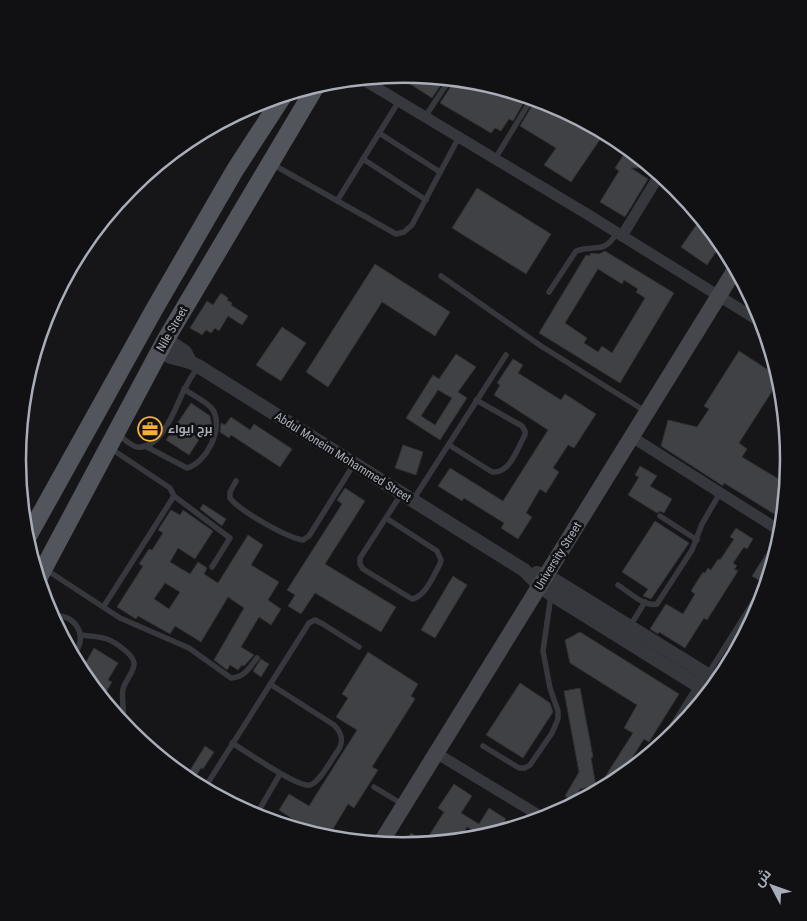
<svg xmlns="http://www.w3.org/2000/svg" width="807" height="921" font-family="'Roboto Condensed',Cairo,sans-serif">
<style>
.building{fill:#404145;stroke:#303034;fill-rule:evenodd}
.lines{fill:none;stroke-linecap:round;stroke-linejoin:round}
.service{stroke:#37383d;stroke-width:5.5}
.minor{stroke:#37383d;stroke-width:11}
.tertiary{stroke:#37383d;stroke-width:14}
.secondary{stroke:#45474d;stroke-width:16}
.primary{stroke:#53555c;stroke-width:18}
.labels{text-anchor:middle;stroke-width:5;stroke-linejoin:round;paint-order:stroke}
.street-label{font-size:12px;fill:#a8adb8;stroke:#111113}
.poi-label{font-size:12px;font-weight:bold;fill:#a8adb8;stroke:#111113;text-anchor:start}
.rim{fill:none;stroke:#a8adb8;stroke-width:2.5}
</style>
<rect width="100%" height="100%" fill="#161618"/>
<!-- building -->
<g class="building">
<path d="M404,74L445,79L432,98L396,75Z"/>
<path d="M455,80L479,82L488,85L509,97L512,92L527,97L513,121L509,119L501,131L495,128L491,133L440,103Z"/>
<path d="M536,99L551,104L580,119L603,135L571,182L544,165L556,148L520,126Z"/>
<path d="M628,148L653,168H631L648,179L625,217L600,202L619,171L615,168Z"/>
<path d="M477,188L551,234L526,274L452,228Z"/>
<path d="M699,221L709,228L722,243L707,265L681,247Z"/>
<path d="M605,251L674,293L620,383L539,333L586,255L589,256L591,253L599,254ZM598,269L622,284L624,280L638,289L636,292L645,298L612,353L602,346L598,352L584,343L587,338L565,323Z"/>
<path d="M375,264L450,312L435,336L382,302L328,387L306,372Z"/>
<path d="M221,293L228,298L227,300L232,303L231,305L248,316L242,325L228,316L219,331L215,328L211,333L206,330L202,335L190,328L207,301L213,305Z"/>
<path d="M282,327L306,343L281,381L256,365Z"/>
<path d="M739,351L779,377L780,379L739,443L747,449L742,457L787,484L784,520L724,483L723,486L661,446L668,420L697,427L709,409L704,406Z"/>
<path d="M456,354L476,367L458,392L467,398L440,440L406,418L433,375L439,379ZM438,390L452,398L435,425L421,416Z"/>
<path d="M513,359L523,365L518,373L561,400L565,394L596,414L574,448L568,445L553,468L559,472L546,493L540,489L526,513L532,517L518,539L501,528L504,523L464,498L462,501L438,486L450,468L503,501L548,430L494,395L500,385L497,383Z"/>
<path d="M191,403L210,416L212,426L209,424L189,455L166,440Z"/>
<path d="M231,417L250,430L254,424L292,449L280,467L231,435L229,438L220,432L221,423L225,425Z"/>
<path d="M403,445L423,452L416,475L395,468Z"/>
<path d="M640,466L657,476L650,486L672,499L664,513L660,511L657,513L628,495L639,477L635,475Z"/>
<path d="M345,488L365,501L325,564L396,607L381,632L315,593L301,614L288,606L295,595L287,590L342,504L337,500Z"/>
<path d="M203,504L226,519L222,526L200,509Z"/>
<path d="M171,510L180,515L183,510L213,531L195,559L178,548L170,562L190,574L198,562L207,568L204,574L218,583L248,535L263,545L251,565L279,582L268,600L281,609L271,625L259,617L241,647L254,655L244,666L242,665L238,670L230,665L227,670L214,660L244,608L228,597L201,642L175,626L170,634L138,616L136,619L117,607L143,566L139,564L149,549L152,550L163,533L158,530ZM165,583L180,592L169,609L154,599Z"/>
<path d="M655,521L689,543L651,599L643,596L648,589L622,572Z"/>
<path d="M736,528L753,539L747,549L744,547L733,563L737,566L734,569L738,571L707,620L704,618L685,648L659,632L658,634L650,629L666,604L683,614L695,594L691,591L703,572L705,573L708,568L711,570L718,559L720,560L734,539L730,537Z"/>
<path d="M777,537L781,539L767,585L752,576Z"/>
<path d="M453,576L467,585L435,638L421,630Z"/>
<path d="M580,632L679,694L649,742L644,739L617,782L594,794L633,733L624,728L637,705L570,663L565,640Z"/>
<path d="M94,648L118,663L108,680L112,682L102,699L81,671Z"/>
<path d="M368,652L418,684L411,696L415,699L372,767L378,770L354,808L348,804L327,839L302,831L305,827L279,810L289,794L309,806L357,730L336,717L348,698L342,694Z"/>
<path d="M261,659L269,664L261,677L253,671Z"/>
<path d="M520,683L550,703L553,712L523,758L486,735Z"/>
<path d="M580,688L593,757L591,758L596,786L580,789L573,801L565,796L579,772L564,691Z"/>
<path d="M205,746L214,752L203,769L201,768L196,776L189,772Z"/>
<path d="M454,784L472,796L461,813L479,824L489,808L506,819L496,834L484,837L467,827L458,841L402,846L411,833L425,842L444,812L438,808Z"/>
</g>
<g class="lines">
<!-- service -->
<g class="service">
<path d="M373,85L378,77"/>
<path d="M425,117L450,79"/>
<path d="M379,133L440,172"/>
<path d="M363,159L426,200"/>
<path d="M495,159L532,98"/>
<path d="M272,164L396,234L404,232L412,225L459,137"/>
<path d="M337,201L399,101"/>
<path d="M441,276L541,346L645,411"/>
<path d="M549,292L576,251C597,244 603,255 617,233"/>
<path d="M118,435C123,438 131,446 137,447C162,450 176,406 184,390C188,382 193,374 198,367"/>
<path d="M449,445L492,472C510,474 517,449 525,435V431L522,426L476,400"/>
<path d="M145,446L187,468C206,463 224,429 213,410C208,402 192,395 184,389"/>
<path d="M110,448L170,488L174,496L230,538L212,567"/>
<path d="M236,481L230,492V498C241,512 286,537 303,540L309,536L354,464"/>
<path d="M413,500L506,355"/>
<path d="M660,516L697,540"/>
<path d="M386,518L437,551L441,560L440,564C434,575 425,597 412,599L363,569L360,564V558L402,493"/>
<path d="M45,569L120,618L189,648L231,678C244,678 250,667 257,658"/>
<path d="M618,585C629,592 644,607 657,604L692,550L702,524L720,493"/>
<path d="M104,606L174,496"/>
<path d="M51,616C75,611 91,639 72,655"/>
<path d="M630,626L645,602"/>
<path d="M80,635C89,636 99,636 107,639C115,642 136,656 134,665C133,673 125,681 123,689C121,701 125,712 123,724"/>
<path d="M708,674L759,593"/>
<path d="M232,743C246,751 297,788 310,785C320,782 331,760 337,752C344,742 343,734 334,725L270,684"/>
<path d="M483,746L519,768H525L530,765L552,733L558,719V711L550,688L543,651L551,595"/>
<path d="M374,787L402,804"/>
<path d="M204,789L309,623L315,620L323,624L359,647"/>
<path d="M255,817L280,774"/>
</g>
<!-- minor -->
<g class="minor">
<path d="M362,79L587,214L764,324"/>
<path d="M622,236L660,174"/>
<path d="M632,437L782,532"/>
<path d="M664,744L704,680"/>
<path d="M436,753L545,819"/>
</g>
<!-- tertiary -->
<g class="tertiary">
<path d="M166,339L185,352L190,362"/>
<path d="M160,351L171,357L190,362L198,366L524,570L540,586L551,594L710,693"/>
<path d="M537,573L546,575L719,682"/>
</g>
<!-- secondary -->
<path class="secondary" d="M380,844L736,268"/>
<!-- primary -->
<g class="primary">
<path d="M26,540L155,308L235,170L283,96"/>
<path d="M38,579L166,339L316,86"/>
</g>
</g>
<!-- icons -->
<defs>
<g id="office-ring" transform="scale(1.25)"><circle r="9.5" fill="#111113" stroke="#f2b134" stroke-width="1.5"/><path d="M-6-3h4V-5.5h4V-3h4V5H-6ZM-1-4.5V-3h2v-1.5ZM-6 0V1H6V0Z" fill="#f2b134"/></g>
</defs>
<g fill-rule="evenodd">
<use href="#office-ring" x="150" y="429"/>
</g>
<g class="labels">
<!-- street labels -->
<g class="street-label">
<text transform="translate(172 329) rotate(-60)" y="4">Nile Street</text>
<text transform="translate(343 457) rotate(32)" y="4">Abdul Moneim Mohammed Street</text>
<text transform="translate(558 556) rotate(-58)" y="4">University Street</text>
</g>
<!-- poi labels -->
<g class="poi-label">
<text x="168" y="433">برج ايواء</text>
</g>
</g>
<!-- crop -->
<path d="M0 0H807V921H0ZM26 460a377 377 0 1 1 754 0a377 377 0 1 1-754 0Z" fill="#111113" fill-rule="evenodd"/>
<path class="rim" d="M26 460a377 377 0 1 1 754 0a377 377 0 1 1-754 0Z"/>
<!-- north arrow -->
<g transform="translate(772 886) rotate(311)" stroke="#111113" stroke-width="4" paint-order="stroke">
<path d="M0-4L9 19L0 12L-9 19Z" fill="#a8adb8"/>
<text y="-8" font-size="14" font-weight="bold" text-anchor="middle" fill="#a8adb8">ش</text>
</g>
</svg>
